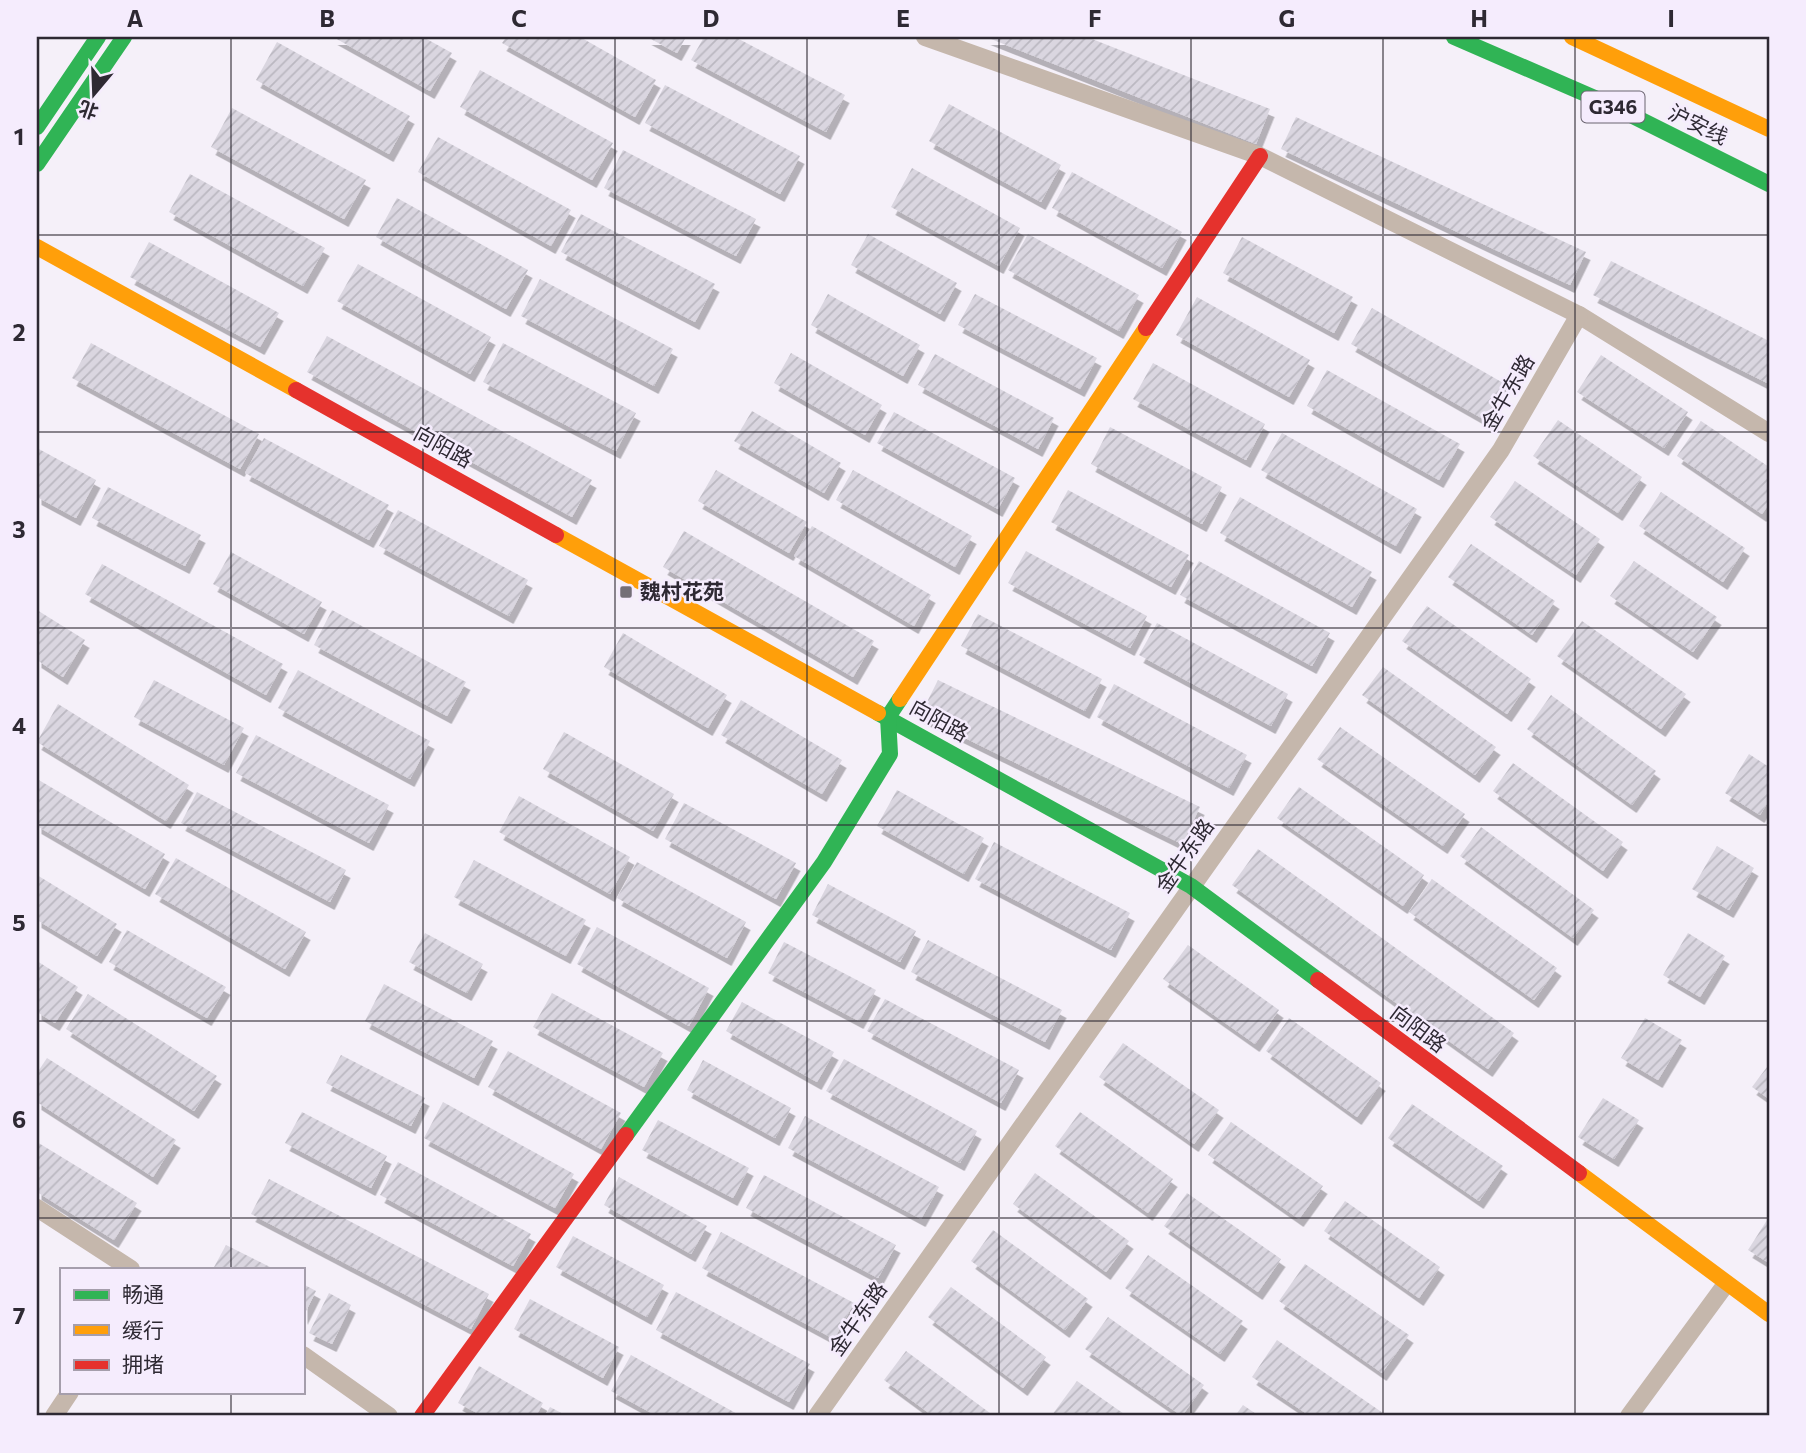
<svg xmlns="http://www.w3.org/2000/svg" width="1806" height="1453" font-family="Commissioner,'Noto Sans SC',sans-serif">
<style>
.building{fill:url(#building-hatch);filter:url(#shadow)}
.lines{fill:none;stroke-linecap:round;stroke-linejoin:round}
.street{stroke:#c5b7ac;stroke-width:18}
.fast{stroke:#30b455;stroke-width:16}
.slow{stroke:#ff9f0a;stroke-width:16}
.jam{stroke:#e5322d;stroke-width:16}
.grid{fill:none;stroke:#2e2933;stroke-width:2;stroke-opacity:0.55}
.poi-dot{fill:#746f78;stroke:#f5ecfd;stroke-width:2.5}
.labels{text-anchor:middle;stroke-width:5;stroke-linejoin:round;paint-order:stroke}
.shield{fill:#f5ecfd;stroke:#6a6470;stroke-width:2}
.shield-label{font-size:19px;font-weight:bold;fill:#2e2933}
.street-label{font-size:21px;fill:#2e2933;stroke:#f5ecfd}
.poi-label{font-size:21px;font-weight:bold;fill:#2e2933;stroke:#f5ecfd;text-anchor:start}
.neatline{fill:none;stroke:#2e2933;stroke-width:2.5}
.grid-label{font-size:23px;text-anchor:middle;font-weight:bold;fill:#2e2933}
</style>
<defs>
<pattern id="building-hatch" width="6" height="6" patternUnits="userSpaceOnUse" patternTransform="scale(1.75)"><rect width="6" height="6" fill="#dad6e0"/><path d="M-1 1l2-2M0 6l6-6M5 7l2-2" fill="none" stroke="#bbb8c1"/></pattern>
<filter id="shadow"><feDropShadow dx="4.5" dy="8" stdDeviation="0" flood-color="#0004"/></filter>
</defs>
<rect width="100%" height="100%" fill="#f5f0f9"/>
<!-- building -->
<g class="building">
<path d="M333,37H423L452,53L430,91Z"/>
<path d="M506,37H580L656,80L635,117L502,43Z"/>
<path d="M647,37H686L677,53Z"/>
<path d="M704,37H735L845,95L826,132L691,60Z"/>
<path d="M986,37H1087L1270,109L1256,144Z"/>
<path d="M277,42L410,116L389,154L256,80Z"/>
<path d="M480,70L613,143L592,180L460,107Z"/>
<path d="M665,85L800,156L780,194L645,123Z"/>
<path d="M949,104L1061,165L1041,202L929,141Z"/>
<path d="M232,108L366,180L344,219L211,147Z"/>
<path d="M1296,117L1586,252L1570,285L1281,149Z"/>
<path d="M438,137L571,210L551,246L418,172Z"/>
<path d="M623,150L756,219L736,256L604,188Z"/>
<path d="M912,168L1020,228L999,266L891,207Z"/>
<path d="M1072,172L1182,232L1162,268L1052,208Z"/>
<path d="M190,174L325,248L303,286L169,212Z"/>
<path d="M397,198L528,270L506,309L376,237Z"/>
<path d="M581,214L715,284L695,322L561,252Z"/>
<path d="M868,234L957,283L940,314L851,265Z"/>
<path d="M1028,234L1139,295L1119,331L1008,270Z"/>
<path d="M1242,237L1353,297L1334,333L1223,273Z"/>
<path d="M149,242L279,313L260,347L130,277Z"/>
<path d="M1611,261L1769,341V384L1593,295Z"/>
<path d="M358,264L491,337L470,374L337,301Z"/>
<path d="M540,279L673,349L654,386L521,316Z"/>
<path d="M828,294L920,345L903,376L811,325Z"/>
<path d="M975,294L1097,358L1080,389L958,325Z"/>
<path d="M1197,297L1310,360L1289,397L1176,335Z"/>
<path d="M1372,308L1505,384L1485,420L1351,344Z"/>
<path d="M327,336L592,480L572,517L307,372Z"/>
<path d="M91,343L259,434L240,469L72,378Z"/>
<path d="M503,343L636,413L616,451L483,382Z"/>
<path d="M791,353L882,405L865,435L774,383Z"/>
<path d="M935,354L1054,418L1038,449L918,385Z"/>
<path d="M1601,355L1688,412L1664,448L1577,392Z"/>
<path d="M1153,363L1265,424L1246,460L1133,399Z"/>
<path d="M1327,370L1460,444L1439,480L1307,406Z"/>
<path d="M752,411L841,463L824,493L734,441Z"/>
<path d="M894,412L1015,478L998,509L877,443Z"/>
<path d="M1558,420L1642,477L1618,513L1533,456Z"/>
<path d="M1701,421L1769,467V504L1762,514L1677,456Z"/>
<path d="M1110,427L1222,487L1202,524L1091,464Z"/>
<path d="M1282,433L1417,509L1396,546L1261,470Z"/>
<path d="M264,438L389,505L369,540L245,473Z"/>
<path d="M37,448L96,480L76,518L37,497Z"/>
<path d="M716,470L807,522L789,553L698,501Z"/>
<path d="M853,470L972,536L955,567L836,500Z"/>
<path d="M1515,481L1600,539L1576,575L1490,517Z"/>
<path d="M108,487L201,535L185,566L92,518Z"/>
<path d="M1068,490L1189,555L1171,587L1051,522Z"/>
<path d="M1661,492L1745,548L1723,582L1639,526Z"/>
<path d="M1240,497L1372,572L1352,607L1220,533Z"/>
<path d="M398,510L528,580L509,616L379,546Z"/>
<path d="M812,526L931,595L914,626L794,556Z"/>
<path d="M684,531L874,641L853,677L663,567Z"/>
<path d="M1471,544L1555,601L1532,635L1448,577Z"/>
<path d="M1026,551L1147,616L1130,648L1008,583Z"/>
<path d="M231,552L322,602L304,634L213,584Z"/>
<path d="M1199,561L1330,633L1312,666L1180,595Z"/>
<path d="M1634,561L1717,617L1693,652L1610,596Z"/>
<path d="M102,564L283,664L266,695L85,594Z"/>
<path d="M1427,606L1531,679L1507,714L1402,641Z"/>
<path d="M37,610L85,640L63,677L37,660Z"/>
<path d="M332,610L466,682L447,716L314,645Z"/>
<path d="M978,614L1102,679L1085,711L961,646Z"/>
<path d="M1582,621L1686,694L1661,729L1557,656Z"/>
<path d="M1157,623L1288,694L1271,726L1139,655Z"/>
<path d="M623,633L727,695L708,728L604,667Z"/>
<path d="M1383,667L1496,747L1475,775L1362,695Z"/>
<path d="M298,670L430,741L410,779L278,708Z"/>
<path d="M154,680L244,728L224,765L134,717Z"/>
<path d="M938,680L1200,807L1182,844L920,716Z"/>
<path d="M1114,684L1247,755L1229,788L1097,717Z"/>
<path d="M1551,695L1656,771L1632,805L1527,729Z"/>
<path d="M741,700L842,760L822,794L721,735Z"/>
<path d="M58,704L189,785L166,821L37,742Z"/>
<path d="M1340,727L1465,814L1443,846L1317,759Z"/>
<path d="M564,732L674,794L653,831L543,769Z"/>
<path d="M256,735L389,805L369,843L236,773Z"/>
<path d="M1749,754L1769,767V800L1760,815L1725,793Z"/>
<path d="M1513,763L1623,842L1603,871L1493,791Z"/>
<path d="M37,779L165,854L145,889L37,826Z"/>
<path d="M1299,787L1424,875L1403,906L1277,818Z"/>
<path d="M897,790L984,838L964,874L877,826Z"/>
<path d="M197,792L346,870L330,902L181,823Z"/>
<path d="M519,796L630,857L610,894L499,832Z"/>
<path d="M684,803L796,863L776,899L665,839Z"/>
<path d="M1481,827L1594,910L1573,938L1460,856Z"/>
<path d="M994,842L1130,913L1111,950L975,879Z"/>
<path d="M1717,846L1754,868L1729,910L1692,889Z"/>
<path d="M1258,849L1514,1033L1488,1069L1232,885Z"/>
<path d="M176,858L306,932L285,969L155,894Z"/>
<path d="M474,860L586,920L566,956L454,897Z"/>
<path d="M637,862L746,922L727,958L617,898Z"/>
<path d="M37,875L117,924L97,956L37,920Z"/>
<path d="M1432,879L1557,968L1534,1000L1409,912Z"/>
<path d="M828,884L916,931L900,962L812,915Z"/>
<path d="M597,927L709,988L689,1026L577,964Z"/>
<path d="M127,930L226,987L207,1018L109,962Z"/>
<path d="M425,933L483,964L467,993L409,962Z"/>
<path d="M1688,933L1725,956L1700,997L1663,975Z"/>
<path d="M928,940L1062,1010L1045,1042L911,972Z"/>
<path d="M784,942L876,990L859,1021L768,973Z"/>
<path d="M1188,945L1279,1010L1255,1044L1163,979Z"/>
<path d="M37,961L78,987L55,1023L37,1012Z"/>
<path d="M384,984L493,1041L474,1078L365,1021Z"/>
<path d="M552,993L663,1053L644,1087L533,1027Z"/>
<path d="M88,994L217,1076L194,1111L66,1029Z"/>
<path d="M885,999L1019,1070L1001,1103L867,1031Z"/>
<path d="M742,1002L834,1052L817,1082L726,1031Z"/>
<path d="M1289,1018L1381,1083L1357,1117L1266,1051Z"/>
<path d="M1645,1018L1682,1040L1658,1080L1621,1058Z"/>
<path d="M1123,1043L1219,1110L1194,1144L1099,1077Z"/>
<path d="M508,1051L621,1113L601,1149L488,1087Z"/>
<path d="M341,1055L425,1098L411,1126L326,1083Z"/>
<path d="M47,1058L176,1140L153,1177L37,1102V1073Z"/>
<path d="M844,1059L977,1131L960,1163L826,1091Z"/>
<path d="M703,1060L791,1108L775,1138L687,1090Z"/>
<path d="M1767,1067L1769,1068V1099L1752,1087Z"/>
<path d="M1603,1098L1639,1120L1614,1159L1578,1137Z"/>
<path d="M443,1102L574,1174L555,1208L424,1138Z"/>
<path d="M1412,1104L1503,1166L1479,1201L1388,1138Z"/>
<path d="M302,1112L387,1156L371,1188L285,1143Z"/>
<path d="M1080,1112L1173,1179L1148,1213L1055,1146Z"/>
<path d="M805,1116L939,1187L921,1219L788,1148Z"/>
<path d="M658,1120L749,1168L733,1198L642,1150Z"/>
<path d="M1231,1122L1323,1186L1299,1219L1208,1155Z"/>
<path d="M37,1142L137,1203L114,1240L37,1192Z"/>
<path d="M398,1162L531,1234L513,1266L380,1195Z"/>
<path d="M1035,1173L1129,1241L1106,1272L1013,1204Z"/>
<path d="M764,1175L896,1245L878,1278L746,1208Z"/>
<path d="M619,1177L707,1226L691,1254L604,1205Z"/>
<path d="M269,1179L489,1294L471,1329L251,1214Z"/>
<path d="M1187,1193L1281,1259L1258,1292L1164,1226Z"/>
<path d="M1345,1201L1440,1267L1419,1298L1324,1231Z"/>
<path d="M1769,1217V1263L1748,1250Z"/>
<path d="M993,1230L1088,1299L1065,1330L971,1261Z"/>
<path d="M721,1232L854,1303L834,1339L702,1268Z"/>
<path d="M573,1236L664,1285L647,1317L556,1267Z"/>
<path d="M226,1245L274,1269H213Z"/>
<path d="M1148,1255L1243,1321L1220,1354L1125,1288Z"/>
<path d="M1305,1264L1409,1335L1382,1373L1279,1301Z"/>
<path d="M303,1284L316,1291L303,1317Z"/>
<path d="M951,1287L1046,1357L1023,1388L928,1317Z"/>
<path d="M676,1292L810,1364L789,1402L656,1330Z"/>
<path d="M329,1293L351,1305L332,1344L309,1333Z"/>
<path d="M530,1299L619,1347L603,1378L514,1329Z"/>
<path d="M1108,1317L1204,1385L1182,1416L1085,1349Z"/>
<path d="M1277,1340L1383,1413L1381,1416H1310L1252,1377Z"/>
<path d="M906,1351L994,1416H933L884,1380Z"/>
<path d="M631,1355L741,1416H657L611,1391Z"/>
<path d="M479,1366L543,1403L536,1416H483L458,1403Z"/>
<path d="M1077,1381L1127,1416L1052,1415Z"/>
<path d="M1243,1405L1259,1416H1235Z"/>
<path d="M550,1407L567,1416H545Z"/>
</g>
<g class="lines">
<!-- street -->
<g class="street">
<path d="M925,37L1260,156L1579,315L1769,433"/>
<path d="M37,1208L131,1269"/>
<path d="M303,1355L389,1416"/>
<path d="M54,1416L70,1392"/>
<path d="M817,1416L1501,450L1579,315"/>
<path d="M1629,1416L1726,1284"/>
</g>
<!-- fast -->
<g class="fast">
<path d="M1454,37L1611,105L1769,184"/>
<path d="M37,127L98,37"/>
<path d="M37,164L124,37"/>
<path d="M878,713L1191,886L1318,980"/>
<path d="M626,1135L824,862L890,754L888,717L900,699"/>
</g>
<!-- slow -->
<g class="slow">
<path d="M1572,37L1769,129"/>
<path d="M37,247L296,390"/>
<path d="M556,535L878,713"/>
<path d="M900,699L1146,328"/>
<path d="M1579,1173L1769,1314"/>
</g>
<!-- jam -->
<g class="jam">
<path d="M1146,328L1260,156"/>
<path d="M296,390L556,535"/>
<path d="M1318,980L1579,1173"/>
<path d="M422,1416L626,1135"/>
</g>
</g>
<!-- grid -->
<path class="grid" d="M231,37V1269M423,37V1416M615,37V1416M807,37V1416M999,37V1416M1191,37V1416M1383,37V1416M1575,37V1416M37,235H1769M37,432H1769M37,628H1769M37,825H1769M37,1021H1769M37,1218H1769M231,1392V1416"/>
<!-- markers -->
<rect class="poi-dot" x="619" y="585" width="14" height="14" rx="3.5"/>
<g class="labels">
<!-- shield labels -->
<rect class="shield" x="1581.5" y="91.5" width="63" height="31" rx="5"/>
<g class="shield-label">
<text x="1613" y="114">G346</text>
</g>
<!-- street labels -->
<g class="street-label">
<text transform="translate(1698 125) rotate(26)" y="7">沪安线</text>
<text transform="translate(1508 393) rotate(-60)" y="7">金牛东路</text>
<text transform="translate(443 447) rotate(29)" y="7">向阳路</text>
<text transform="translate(939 721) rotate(29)" y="7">向阳路</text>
<text transform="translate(1185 856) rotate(-55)" y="7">金牛东路</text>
<text transform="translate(1418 1029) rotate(37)" y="7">向阳路</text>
<text transform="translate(858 1319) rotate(-55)" y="7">金牛东路</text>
</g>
<!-- poi labels -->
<g class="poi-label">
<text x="640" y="599">魏村花苑</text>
</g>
</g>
<!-- border -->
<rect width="1806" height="1453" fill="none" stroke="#f5ecfd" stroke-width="77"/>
<!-- legend -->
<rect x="60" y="1268" width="245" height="126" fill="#f5ecfd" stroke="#a59eac" stroke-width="2"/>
<rect x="74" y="1290" width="35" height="10" fill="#30b455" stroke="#a59eac" stroke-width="2"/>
<text x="122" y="1302" font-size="21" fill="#2e2933">畅通</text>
<rect x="74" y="1325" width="35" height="10" fill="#ff9f0a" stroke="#a59eac" stroke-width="2"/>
<text x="122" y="1338" font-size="21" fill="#2e2933">缓行</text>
<rect x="74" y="1360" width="35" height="10" fill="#e5322d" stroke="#a59eac" stroke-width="2"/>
<text x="122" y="1372" font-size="21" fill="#2e2933">拥堵</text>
<!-- north arrow -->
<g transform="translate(94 94) rotate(199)" stroke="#f5ecfd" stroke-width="5" paint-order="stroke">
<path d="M0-5L12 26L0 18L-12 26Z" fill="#2e2933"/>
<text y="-10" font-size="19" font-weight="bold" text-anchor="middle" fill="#2e2933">北</text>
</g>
<rect x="38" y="38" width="1730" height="1376" class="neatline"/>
<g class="grid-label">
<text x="135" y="27">A</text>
<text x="327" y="27">B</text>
<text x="519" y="27">C</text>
<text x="711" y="27">D</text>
<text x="903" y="27">E</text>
<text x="1095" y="27">F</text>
<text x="1287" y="27">G</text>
<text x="1479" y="27">H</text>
<text x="1671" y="27">I</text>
<text x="19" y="145">1</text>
<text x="19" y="341">2</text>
<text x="19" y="538">3</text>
<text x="19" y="734">4</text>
<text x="19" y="931">5</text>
<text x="19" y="1128">6</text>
<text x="19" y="1324">7</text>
</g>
</svg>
